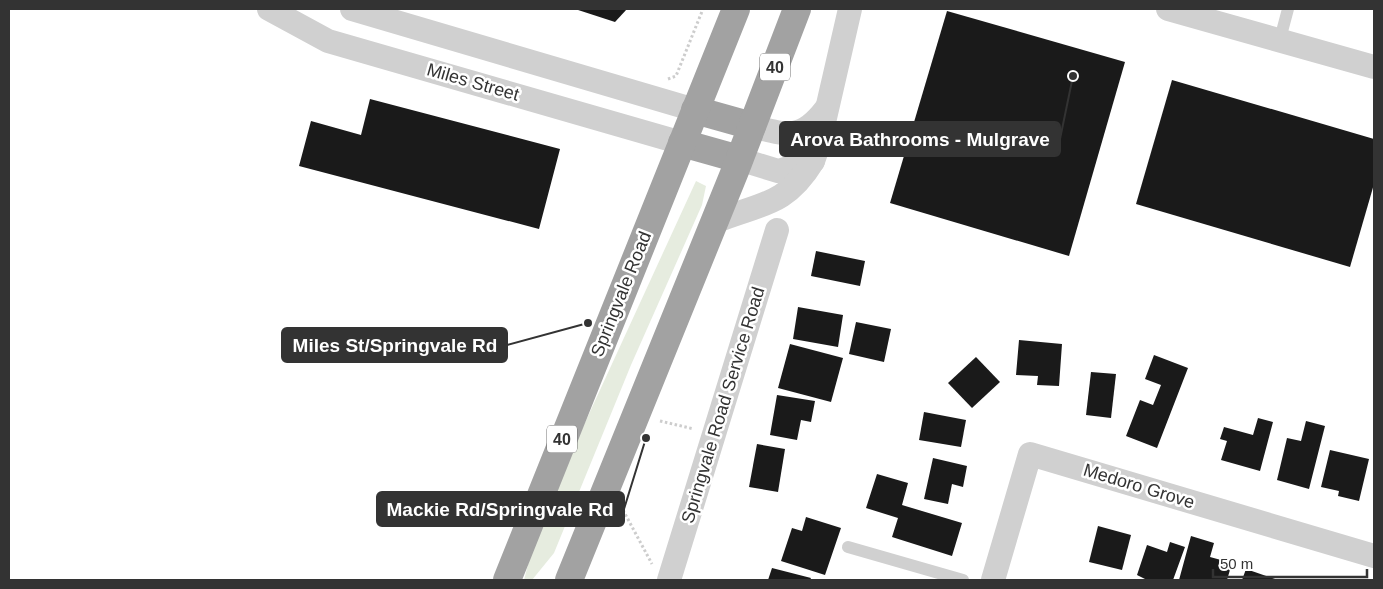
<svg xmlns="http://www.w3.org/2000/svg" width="1383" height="589" font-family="Arial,sans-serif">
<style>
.green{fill:#e6ecdf}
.building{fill:#1a1a1a}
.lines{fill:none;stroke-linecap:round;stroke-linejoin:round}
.path{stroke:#cdcdcd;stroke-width:3;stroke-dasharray:2.5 2.5;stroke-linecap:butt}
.service{stroke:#d0d0d0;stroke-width:12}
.minor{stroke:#d0d0d0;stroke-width:24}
.trunk{stroke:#a2a2a2;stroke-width:28}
.labels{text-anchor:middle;stroke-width:5;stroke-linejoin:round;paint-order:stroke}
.shield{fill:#fff;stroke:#707070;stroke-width:1}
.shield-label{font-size:16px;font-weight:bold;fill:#333}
.street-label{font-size:18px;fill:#333;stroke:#fff}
.leader{fill:none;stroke:#333;stroke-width:2}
.callout-dot{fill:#333;stroke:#fff;stroke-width:2}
.callout{fill:#333;stroke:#333;stroke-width:2}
.callout-label{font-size:19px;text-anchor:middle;font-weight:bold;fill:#fff}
</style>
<rect width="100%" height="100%" fill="#fff"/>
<!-- green -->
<path class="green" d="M696,181L706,186L702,205L631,365L554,553L532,580H524L531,553L583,427Z"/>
<!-- building -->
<g class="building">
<path d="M575,9H627L615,22Z"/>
<path d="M947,11L1125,62L1069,256L890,203Z"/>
<path d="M1172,80L1374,139V184L1350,267L1136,204Z"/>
<path d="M370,99L560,149L539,229L299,166L311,121L361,135Z"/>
<path d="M816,251L865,261L860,286L811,276Z"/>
<path d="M798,307L843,315L838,347L793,339Z"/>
<path d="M856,322L891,329L884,362L849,354Z"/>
<path d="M1019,340L1062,344L1059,386L1037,385L1038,376L1016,375Z"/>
<path d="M790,344L843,358L831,402L778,388Z"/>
<path d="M1154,355L1188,368L1157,448L1126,436L1140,400L1153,405L1161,385L1145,379Z"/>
<path d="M976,357L1000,382L972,408L948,383Z"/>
<path d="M1091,372L1116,374L1111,418L1086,415Z"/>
<path d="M777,395L815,401L811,422L801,420L797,440L770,435Z"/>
<path d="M924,412L966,420L961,447L919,440Z"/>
<path d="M1258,418L1273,422L1260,471L1221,460L1227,441L1220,439L1224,427L1253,435Z"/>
<path d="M1306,421L1325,426L1309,489L1277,480L1287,438L1301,441Z"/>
<path d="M757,444L785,449L778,492L749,487Z"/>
<path d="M1330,450L1369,459L1359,501L1338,496L1339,491L1321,487Z"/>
<path d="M933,458L967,466L963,487L952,484L948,504L924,499Z"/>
<path d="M877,474L908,483L902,505L962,523L952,556L892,537L898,518L866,508Z"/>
<path d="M806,517L841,528L825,575L781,561L792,528L802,531Z"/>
<path d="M1098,526L1131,535L1122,570L1089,562Z"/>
<path d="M1191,536L1214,543L1210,557L1232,563L1227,580H1179Z"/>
<path d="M1170,542L1185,547L1173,580H1147L1137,575L1147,545L1167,552Z"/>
<path d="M772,568L811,578L810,580H768Z"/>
<path d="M1246,569L1278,580H1242Z"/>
</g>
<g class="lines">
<!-- path -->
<g class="path">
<path d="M668,79L676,76L703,9"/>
<path d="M660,421L694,429"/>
<path d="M623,510L652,564"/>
</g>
<!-- service -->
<g class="service">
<path d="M1280,39L1288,9"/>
<path d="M848,547L963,580"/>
</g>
<!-- minor -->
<g class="minor">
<path d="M269,9L328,41L682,143"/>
<path d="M352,9L695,110"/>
<path d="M1168,9L1374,67"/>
<path d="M752,126C786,135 801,141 825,110"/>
<path d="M739,159L778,171L813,161L819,144L850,9"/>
<path d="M714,222C760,203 785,207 813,161"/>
<path d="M669,580L777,230"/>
<path d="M993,580L1030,454L1374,556"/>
</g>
<!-- trunk -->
<g class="trunk">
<path d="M695,110L752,126"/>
<path d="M682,143L739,159"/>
<path d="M507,580L736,9"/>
<path d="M569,580L735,171L797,9"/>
</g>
</g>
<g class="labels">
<!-- shield labels -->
<g class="shield">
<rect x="760" y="53.5" width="30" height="27" rx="4"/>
<rect x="547" y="425.5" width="30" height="27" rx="4"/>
</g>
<g class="shield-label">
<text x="775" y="73">40</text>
<text x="562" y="445">40</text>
</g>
<!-- street labels -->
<g class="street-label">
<text transform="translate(473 82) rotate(16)" y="6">Miles Street</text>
<text transform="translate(621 294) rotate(-68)" y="6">Springvale Road</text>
<text transform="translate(723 405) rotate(-73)" y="6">Springvale Road Service Road</text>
<text transform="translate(1139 486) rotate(17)" y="6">Medoro Grove</text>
</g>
</g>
<!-- callouts -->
<path class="leader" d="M1073 76L1060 139M588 323L507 345M646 438L624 509"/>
<g class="callout-dot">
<circle cx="1073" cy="76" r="5"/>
<circle cx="588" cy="323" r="5"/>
<circle cx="646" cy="438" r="5"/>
</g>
<g class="callout">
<rect x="780" y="122" width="280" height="34" rx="5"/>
<rect x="282" y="328" width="225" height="34" rx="5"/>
<rect x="377" y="492" width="247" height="34" rx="5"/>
</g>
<g class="callout-label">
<text x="920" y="146">Arova Bathrooms - Mulgrave</text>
<text x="395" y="352">Miles St/Springvale Rd</text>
<text x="500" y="516">Mackie Rd/Springvale Rd</text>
</g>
<!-- border -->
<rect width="1383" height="589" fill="none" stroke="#333333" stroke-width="20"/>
<!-- scale -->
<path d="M1213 569v8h154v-8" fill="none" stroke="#333333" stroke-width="2.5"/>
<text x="1220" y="569" font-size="15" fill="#333333" stroke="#ffffff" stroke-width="4" paint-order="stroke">50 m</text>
</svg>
